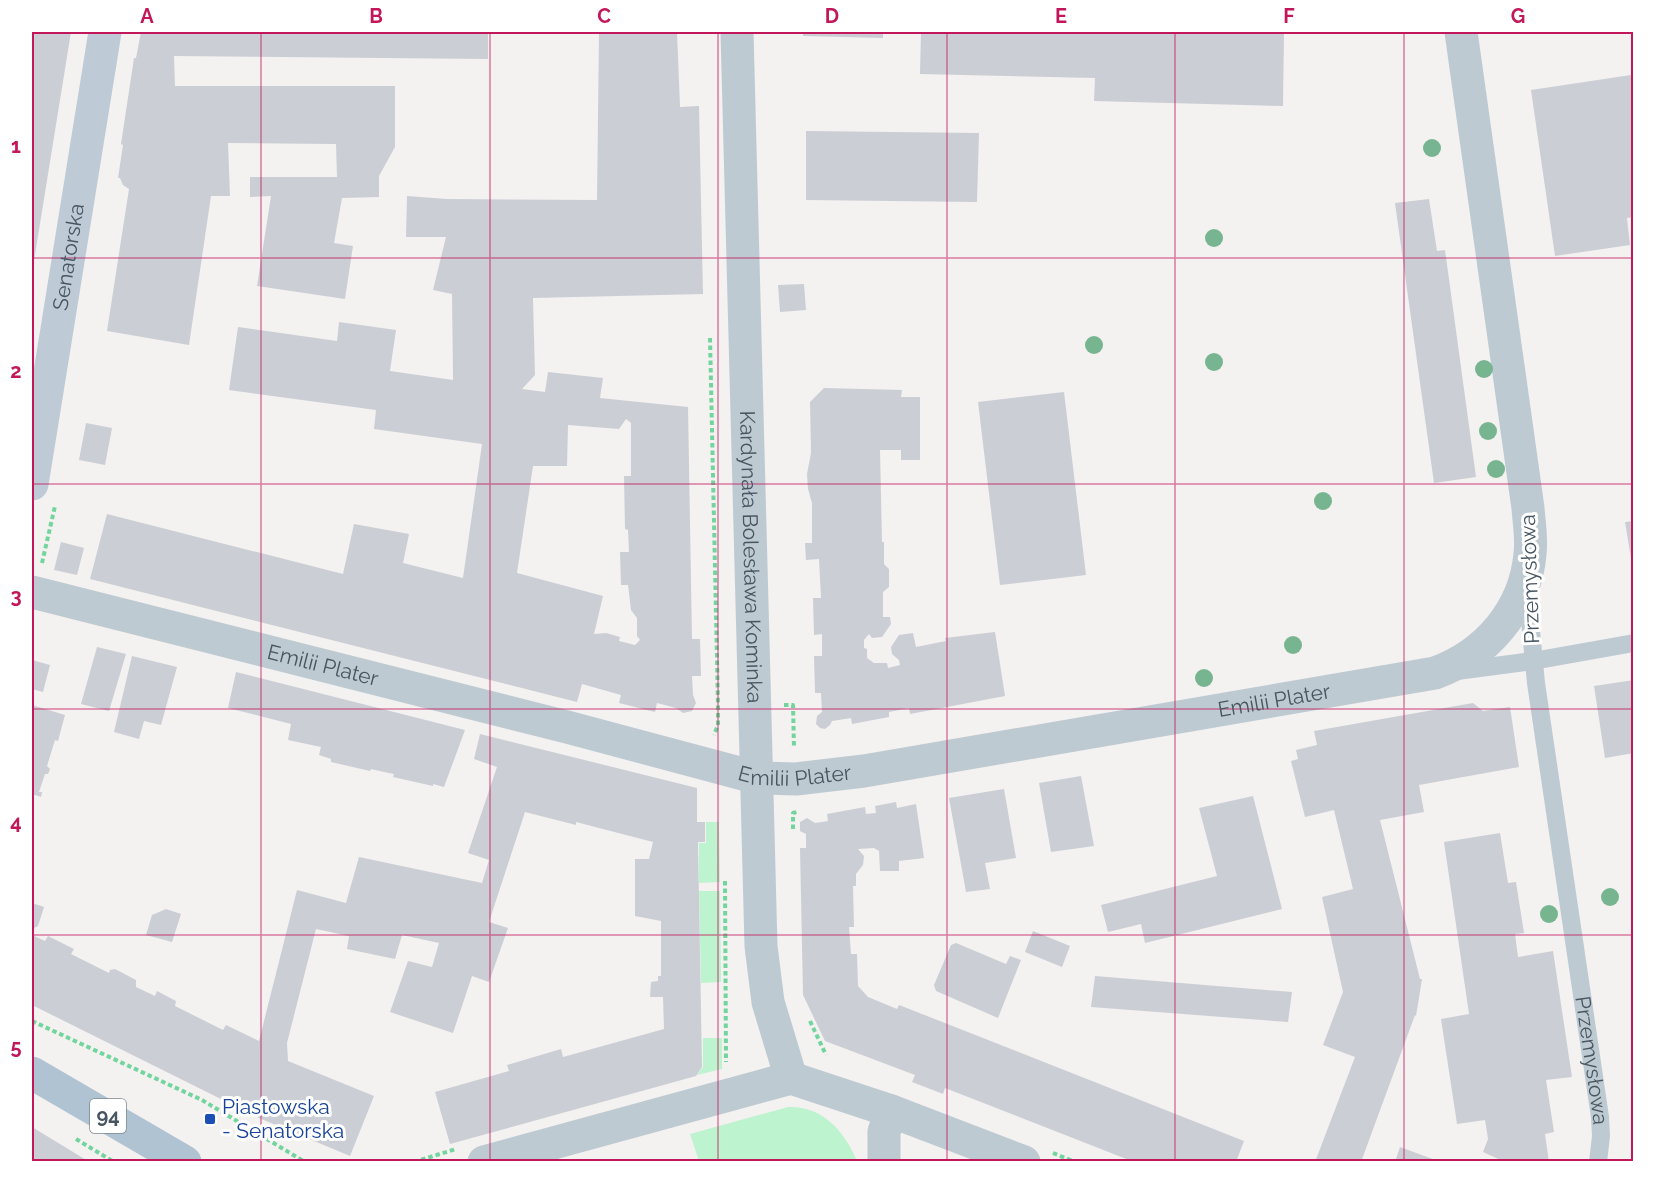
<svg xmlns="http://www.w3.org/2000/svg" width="1665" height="1193" font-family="Raleway,sans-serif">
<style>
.green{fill:#bdf3ce}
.building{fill:#cbced4;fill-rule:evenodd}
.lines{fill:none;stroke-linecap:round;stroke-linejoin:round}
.path{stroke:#72d59d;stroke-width:4;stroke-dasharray:4.5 3;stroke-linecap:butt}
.lane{stroke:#becad2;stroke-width:18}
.street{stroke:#becad2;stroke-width:33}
.secondary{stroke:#becbd6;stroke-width:33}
.primary{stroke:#afc3d2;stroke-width:33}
.tree{fill:#77b590}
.grid{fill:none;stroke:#c2185b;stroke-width:1.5;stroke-opacity:0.55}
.transit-dot{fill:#1a4fb4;stroke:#fff;stroke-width:2}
.labels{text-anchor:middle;stroke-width:6;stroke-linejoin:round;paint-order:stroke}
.shield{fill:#fff;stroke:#7e8990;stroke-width:1.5}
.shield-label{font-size:20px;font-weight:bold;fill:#475661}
.street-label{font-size:21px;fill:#475661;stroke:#fff}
.transit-label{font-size:21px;fill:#164399;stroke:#fff;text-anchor:start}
.neatline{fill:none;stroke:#c2185b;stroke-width:2}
.grid-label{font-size:20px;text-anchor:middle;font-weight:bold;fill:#c2185b}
</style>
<rect width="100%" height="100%" fill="#f4f1f1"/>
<!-- green -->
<g class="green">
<path d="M706,822H719L720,882L699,883V843H706Z"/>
<path d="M699,891H720L721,982L701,983Z"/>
<path d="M703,1038H722V1069L697,1075L703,1067Z"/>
<path d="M788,1107C823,1106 844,1131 857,1161H699L690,1134Z"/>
</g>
<!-- building -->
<g class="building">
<path d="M32,32H71L33,267H32Z"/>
<path d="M141,32H488V59L174,56L175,86H395V147L379,176V197L342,198L334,243L353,246L345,299L257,286L271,196L250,197V177H337L336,144L228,143L230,196H211L189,345L107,331L129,189L123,185L120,178H118L123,145L121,144L134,58H136Z"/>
<path d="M599,32H677L680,107L699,106L703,294L533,298L535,375L522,389L545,392L548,372L603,378L600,398L688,407L692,639H700L701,676H692L693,695L696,703L692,711L683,713L676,708L657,703L655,712L619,703L621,695L582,684L577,702L90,579L107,514L343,574L354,524L409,534L403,563L463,578L482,444L374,429L376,410L229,390L238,327L337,341L339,322L396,330L390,371L453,380L452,294L433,290L446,237H406L407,196L447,199L597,200ZM626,419L631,423V476H624L625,529L628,530L629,552H620L621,585H628L631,610L637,618V636L640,640L635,645L619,641L620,637L606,633L594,634L603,596L517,573L533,466H567L568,425L619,429Z"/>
<path d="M803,32H883V38L803,36Z"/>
<path d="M921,32H1284L1283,106L1094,101L1095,78L920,74Z"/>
<path d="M1631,75L1634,90V217L1627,218L1630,245L1555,256L1531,90Z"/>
<path d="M806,131L979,133L977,202L806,200Z"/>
<path d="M1429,199L1437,251L1445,250L1476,477L1434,483L1395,203Z"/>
<path d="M804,284L806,310L780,312L778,285Z"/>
<path d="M824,388L902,390L901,397H920V460H901V450H880L882,542H884V564L889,569V587L883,592V617H890L891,624L882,637L872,638L869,634L864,640V648L867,649V658L874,663H887L888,668L900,665L899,660L892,654L891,647L899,635L913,633L916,647L946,641L945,638L995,632L1005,696L910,714L909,708L889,712V717L852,724L851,718L832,721L830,725L825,729L820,728L816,724L817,716L822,712L821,693H815L814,656H822V634L814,635L813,598H821L819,559L806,560L805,543H812V503L808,489L807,474L811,453L810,402Z"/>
<path d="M1064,392L1086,575L1000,585L978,402Z"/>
<path d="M86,423L112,428L105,465L79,460Z"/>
<path d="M1634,521V564H1632L1625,522Z"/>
<path d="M61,542L84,548L77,575L54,570Z"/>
<path d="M97,647L126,654L109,711L81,704Z"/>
<path d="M132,656L177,667L161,725L144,721L139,739L114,732Z"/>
<path d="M32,660L50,665L43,692L32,689Z"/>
<path d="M236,672L465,730L444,787L433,784V786L393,777L394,774L384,772L371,769L370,771L331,762V759L319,755L321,747L288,740L291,724L228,708Z"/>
<path d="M1634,680V753L1605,758L1594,686Z"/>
<path d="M1473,703L1483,711L1510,707L1519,767L1419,785L1424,812L1380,820L1420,979H1422L1416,1016L1415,1015L1361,1162H1315L1355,1057L1323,1045L1343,992L1322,897L1353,889L1334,810L1305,817L1291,761L1298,759L1296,750L1317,745L1314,731Z"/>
<path d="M32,705L65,715L58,741L55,740L47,766L50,769L48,774H45L39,792H42L41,797L32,794Z"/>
<path d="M480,734L697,788V822H705V842H698L702,1067L696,1076L450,1144L435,1092L509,1071L507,1065L561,1049L563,1057L664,1029L663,997H650L651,982L658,981V976H661V921L635,916V859H649L653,842L576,822V825L525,812L489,922L508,928L489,982L472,976L453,1033L390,1012L408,961L432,967L439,943L402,935L395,959L347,949L349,936L316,929L287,1043L288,1061L374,1096L350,1156L259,1118L32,1005V935L45,941L48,936L74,949L71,954L109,973L110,970L115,969L136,980V987L155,996L157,991L176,1001L175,1006L223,1030L226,1025L259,1041L297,890L346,903L359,857L482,883L489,860L468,853L497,767L474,759Z"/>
<path d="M1081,776L1094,846L1051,852L1039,783Z"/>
<path d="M1004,789L1016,858L985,863L990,889L966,892L949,798Z"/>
<path d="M1253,796L1282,909L1145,943L1141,924L1108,932L1101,905L1217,876L1199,808Z"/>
<path d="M896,802L897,808L916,804L924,858L899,861V871H880L879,851L874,848L858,849L864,856L863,865L856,874V886H853L854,927H849L851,954H857L858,986L868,997L897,1009L899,1005L922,1014L1244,1141L1236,1162H1134L945,1088L943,1094L912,1082L915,1075L825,1041L803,995L800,848H806V834L800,831V822L807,818L815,823L828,821L827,814L865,807L866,814L876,813L875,806Z"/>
<path d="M1500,833L1508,883L1516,882L1524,933L1515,934L1518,957L1553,951L1572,1077L1546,1080L1554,1132L1545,1134L1549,1162H1505L1483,1152L1488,1139L1485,1120L1457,1124L1441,1019L1469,1014L1444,842Z"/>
<path d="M32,903L44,907L38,926L32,929Z"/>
<path d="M166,909L181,914L172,942L146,935L152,915Z"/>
<path d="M1033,931L1070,946L1062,967L1025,952Z"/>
<path d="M956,943L1006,964L1010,956L1021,960L998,1018L936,991L934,985L951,945Z"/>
<path d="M1095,976L1292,992L1288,1022L1091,1007Z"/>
<path d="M32,1127L78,1155L89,1162H32Z"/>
<path d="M1400,1147L1438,1161V1162H1395Z"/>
</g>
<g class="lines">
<!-- path -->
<g class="path">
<path d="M710,338L718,705V725L714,735"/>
<path d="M42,563L55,506"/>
<path d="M784,705H793L794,748"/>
<path d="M793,829V813L797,812"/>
<path d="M725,881L726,1062"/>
<path d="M32,1021L202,1100L305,1162"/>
<path d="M810,1021L826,1055"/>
<path d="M76,1139L114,1162"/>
<path d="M1053,1153L1075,1162"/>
<path d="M414,1162L456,1149"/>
</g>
<!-- lane -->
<g class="lane">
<path id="s1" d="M1527,589L1536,683L1600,1117L1601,1136L1598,1162"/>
<path d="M1457,671L1533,661L1634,643"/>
</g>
<!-- street -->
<g class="street">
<path id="s2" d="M737,32L761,946L768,1002L791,1078"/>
<path id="s3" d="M32,592L567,727L758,778L796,779L864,771L1435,673C1487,654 1525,610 1530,554C1532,539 1529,523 1528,508L1461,32"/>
<path d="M484,1162L791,1078L891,1111L1024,1162"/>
<path d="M884,1162V1132L891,1111"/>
</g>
<!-- secondary -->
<path class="secondary" id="s4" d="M32,484L105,32"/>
<!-- primary -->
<path class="primary" d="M32,1073L185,1162"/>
</g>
<!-- trees -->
<g class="tree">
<circle cx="1432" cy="148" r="9"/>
<circle cx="1214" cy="238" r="9"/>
<circle cx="1094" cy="345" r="9"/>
<circle cx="1214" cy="362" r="9"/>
<circle cx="1484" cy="369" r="9"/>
<circle cx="1488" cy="431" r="9"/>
<circle cx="1496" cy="469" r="9"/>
<circle cx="1323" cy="501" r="9"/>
<circle cx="1293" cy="645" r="9"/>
<circle cx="1204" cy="678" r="9"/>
<circle cx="1610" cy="897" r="9"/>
<circle cx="1549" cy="914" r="9"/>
</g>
<!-- grid -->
<path class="grid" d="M261,32V1162M490,32V1162M718,32V1162M947,32V1162M1175,32V1162M1404,32V1162M32,258H1634M32,484H1634M32,709H1634M32,935H1634"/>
<!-- markers -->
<rect class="transit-dot" x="204" y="1113" width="12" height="12" rx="3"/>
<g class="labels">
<!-- shield labels -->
<rect class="shield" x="90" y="1099" width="36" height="34" rx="4.5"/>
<g class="shield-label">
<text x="108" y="1123">94</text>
</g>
<!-- street labels -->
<g class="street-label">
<text dy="7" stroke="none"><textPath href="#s4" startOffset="230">Senatorska</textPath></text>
<text dy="7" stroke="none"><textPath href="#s2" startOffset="525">Kardynała Bolesława Kominka</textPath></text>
<text transform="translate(1530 579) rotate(-92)" y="7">Przemysłowa</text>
<text dy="7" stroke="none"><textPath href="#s3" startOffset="300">Emilii Plater</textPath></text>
<text dy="7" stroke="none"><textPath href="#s3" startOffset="1272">Emilii Plater</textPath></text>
<text dy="7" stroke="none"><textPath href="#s3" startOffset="786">Emilii Plater</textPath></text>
<text dy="7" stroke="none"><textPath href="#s1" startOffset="476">Przemysłowa</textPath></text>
</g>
<!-- transit labels -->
<g class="transit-label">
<text x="222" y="1114">Piastowska<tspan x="222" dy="24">- Senatorska</tspan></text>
</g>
</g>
<!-- border -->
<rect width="1665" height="1193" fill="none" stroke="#ffffff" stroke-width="66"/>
<rect x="33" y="33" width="1599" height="1127" class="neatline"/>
<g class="grid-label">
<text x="147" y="23">A</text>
<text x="376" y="23">B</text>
<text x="604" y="23">C</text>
<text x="832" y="23">D</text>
<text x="1061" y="23">E</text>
<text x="1289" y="23">F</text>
<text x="1518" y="23">G</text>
<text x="16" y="153">1</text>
<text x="16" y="378">2</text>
<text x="16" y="603">3</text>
<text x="16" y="829">4</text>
<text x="16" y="1054">5</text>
</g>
</svg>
